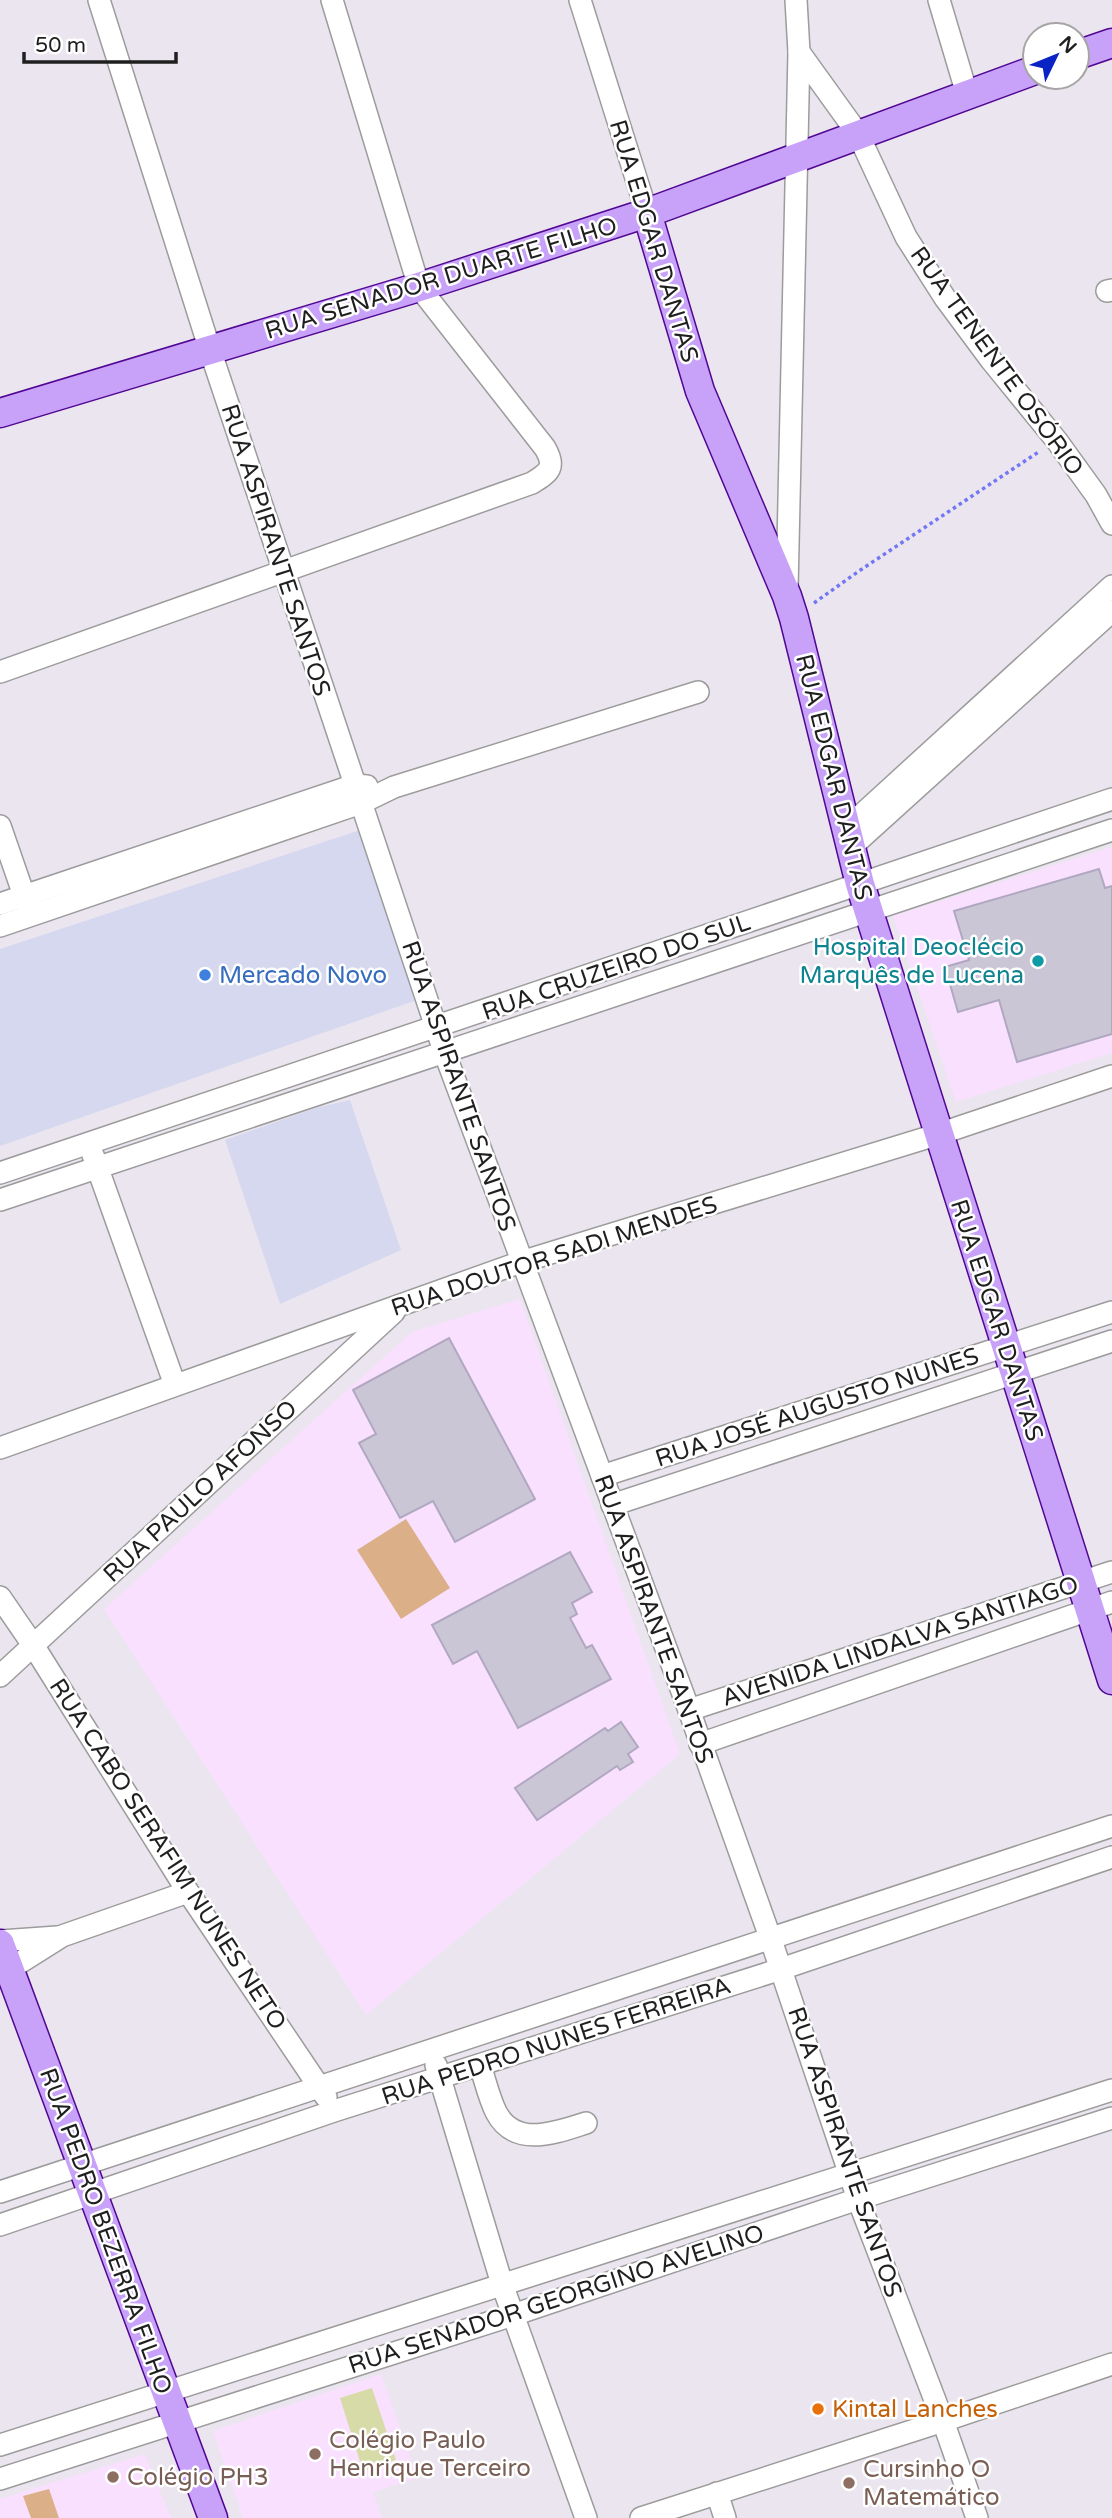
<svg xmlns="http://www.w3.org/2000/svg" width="1112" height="2518" font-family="'Varela Round',sans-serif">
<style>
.commercial{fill:#d6d8ef}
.education{fill:#f9e0fe}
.pitch{fill:#dbaf87}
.water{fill:#d6dba8}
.building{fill:#cbc6d6;stroke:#b0a8c0;stroke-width:2}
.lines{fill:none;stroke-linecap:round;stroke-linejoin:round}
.minor-casing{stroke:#9c9c9c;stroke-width:24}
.major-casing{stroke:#510793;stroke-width:31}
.path{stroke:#7277f4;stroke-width:3.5;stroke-dasharray:3.5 3.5;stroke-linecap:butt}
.minor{stroke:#fff;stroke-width:21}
.major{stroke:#c7a2f8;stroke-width:28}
.culture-dot{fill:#0f9aa8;stroke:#fff;stroke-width:2.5}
.shop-dot{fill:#3f7fe0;stroke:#fff;stroke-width:2.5}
.food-dot{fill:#e8710a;stroke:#fff;stroke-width:2.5}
.education-dot{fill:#8d6e63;stroke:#fff;stroke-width:2.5}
.labels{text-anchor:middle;stroke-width:5;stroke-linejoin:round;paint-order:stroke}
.street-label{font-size:24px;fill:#1f1f1f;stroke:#fff}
.culture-label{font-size:24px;fill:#0d838f;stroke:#fff;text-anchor:end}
.shop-label{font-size:24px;fill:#366cbe;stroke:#fff;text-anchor:start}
.food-label{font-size:24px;fill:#c56008;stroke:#fff;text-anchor:start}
.education-label{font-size:24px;fill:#785e54;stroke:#fff;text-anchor:start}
</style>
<rect width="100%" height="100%" fill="#ebe5ef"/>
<!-- commercial -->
<g class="commercial">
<path d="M360,830L405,944L414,1001L0,1146V949Z"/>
<path d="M350,1100L401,1250L280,1304L225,1140L316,1108Z"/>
</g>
<!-- education -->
<g class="education">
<path d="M1112,847V1053L956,1102L893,916Z"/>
<path d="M520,1299L680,1754L366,2015L104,1609L412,1332Z"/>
<path d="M381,2374L417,2478L373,2492L382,2518H243L213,2431Z"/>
<path d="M145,2454L171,2518H0V2499Z"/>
</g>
<!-- pitch -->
<g class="pitch">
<path d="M406,1519L450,1588L401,1619L357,1550Z"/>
<path d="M49,2489L59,2518H31L23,2496Z"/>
</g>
<!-- water -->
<path class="water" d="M372,2388L396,2460L363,2471L340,2398Z"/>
<!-- building -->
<g class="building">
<path d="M1099,869L1105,888L1112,886V1034L1017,1062L999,1000L958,1012L945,967L969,960L954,911Z"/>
<path d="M449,1338L535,1499L455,1542L433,1501L400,1518L359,1443L376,1434L353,1390Z"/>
<path d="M570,1552L592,1592L572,1603L577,1614L570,1618L586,1648L592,1645L611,1679L518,1728L477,1651L453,1664L432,1625Z"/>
<path d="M621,1722L638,1747L628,1754L633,1762L620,1770L617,1766L537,1820L515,1788L605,1728L608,1731Z"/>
</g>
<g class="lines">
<!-- minor casing -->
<g class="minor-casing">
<g id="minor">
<path d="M99,0L210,350L444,1051L689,1710L770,1937L858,2199L943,2421L977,2518"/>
<path d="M580,0L647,213"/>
<path d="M939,0L967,94"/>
<path d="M799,52L858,134L906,237L945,298L991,360L1057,441L1096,495L1112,524"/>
<path d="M1107,291L1112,290"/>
<path d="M787,590L799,52L796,0"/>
<path d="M0,672L532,483C550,472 556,467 545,448L419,287L332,0"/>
<path d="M0,826L28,907"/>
<path d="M846,829L1112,586"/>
<path d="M850,848L1112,611"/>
<path d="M0,904L355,785L367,786"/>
<path d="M0,926L361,803L394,787L698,692"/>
<path d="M93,1155L175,1385"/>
<path d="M0,1173L1112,799"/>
<path d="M0,1200L1112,830"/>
<path d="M0,1448L521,1262L939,1134L1112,1076"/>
<path d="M602,1476L1112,1312"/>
<path d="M612,1505L1112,1341"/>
<path d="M0,1597L33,1645L188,1892L326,2097"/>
<path d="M0,1676L394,1312"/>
<path d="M689,1710L1112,1572"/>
<path d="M700,1744L1112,1602"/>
<path d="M0,1941L57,1937"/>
<path d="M0,1972L8,1970L62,1936L188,1892"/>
<path d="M436,2065L502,2284L586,2518"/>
<path d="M480,2065C485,2080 489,2098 496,2112C515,2149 557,2132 586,2123"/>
<path d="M0,2192L1112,1826"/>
<path d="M0,2225L334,2111L781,1969L1112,1857"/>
<path d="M0,2445L1112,2090"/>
<path d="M0,2479L513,2315L858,2199L1112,2118"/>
<path d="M717,2493L725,2518"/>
<path d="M641,2518L943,2421L1112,2364"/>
</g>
</g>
<!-- major casing -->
<g class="major-casing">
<g id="major">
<path d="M1077,55L1112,43"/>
<path d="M647,213L700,391L787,596L794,618L860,884L1112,1680"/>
<path d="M0,413L419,287L647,213L1035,70"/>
<path d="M0,1944L213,2518"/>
</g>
</g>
<!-- path -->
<path class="path" d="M814,603L859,571L1040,451"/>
<!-- minor -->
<use href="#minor" class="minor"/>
<!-- major -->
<use href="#major" class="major"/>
</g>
<!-- markers -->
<circle class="culture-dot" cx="1038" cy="961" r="7"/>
<circle class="shop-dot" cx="205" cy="975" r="7"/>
<circle class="food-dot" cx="818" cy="2409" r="7"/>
<g class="education-dot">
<circle cx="315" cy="2454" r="7"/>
<circle cx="113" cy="2477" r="7"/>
<circle cx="849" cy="2483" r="7"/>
</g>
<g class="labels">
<!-- street labels -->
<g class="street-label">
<text transform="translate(654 241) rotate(73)" y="8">RUA EDGAR DANTAS</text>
<text transform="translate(441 278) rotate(-17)" y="8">RUA SENADOR DUARTE FILHO</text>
<text transform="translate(997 361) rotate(54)" y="8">RUA TENENTE OSÓRIO</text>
<text transform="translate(276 550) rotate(72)" y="8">RUA ASPIRANTE SANTOS</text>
<text transform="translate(834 777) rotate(76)" y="8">RUA EDGAR DANTAS</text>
<text transform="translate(616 967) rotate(-19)" y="8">RUA CRUZEIRO DO SUL</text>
<text transform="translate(459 1086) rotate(71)" y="8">RUA ASPIRANTE SANTOS</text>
<text transform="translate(554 1256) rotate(-18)" y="8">RUA DOUTOR SADI MENDES</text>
<text transform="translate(997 1320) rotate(72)" y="8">RUA EDGAR DANTAS</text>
<text transform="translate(817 1407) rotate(-18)" y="8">RUA JOSÉ AUGUSTO NUNES</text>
<text transform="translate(200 1491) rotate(-43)" y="8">RUA PAULO AFONSO</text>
<text transform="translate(654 1619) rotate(70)" y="8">RUA ASPIRANTE SANTOS</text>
<text transform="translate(900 1641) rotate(-18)" y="8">AVENIDA LINDALVA SANTIAGO</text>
<text transform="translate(168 1854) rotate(57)" y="8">RUA CABO SERAFIM NUNES NETO</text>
<text transform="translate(556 2041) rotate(-18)" y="8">RUA PEDRO NUNES FERREIRA</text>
<text transform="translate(845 2152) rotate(71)" y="8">RUA ASPIRANTE SANTOS</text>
<text transform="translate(106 2231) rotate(70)" y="8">RUA PEDRO BEZERRA FILHO</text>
<text transform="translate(556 2299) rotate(-18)" y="8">RUA SENADOR GEORGINO AVELINO</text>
</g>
<!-- culture labels -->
<g class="culture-label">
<text x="1024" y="955">Hospital Deoclécio<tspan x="1024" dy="28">Marquês de Lucena</tspan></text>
</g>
<!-- shop labels -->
<g class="shop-label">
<text x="219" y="983">Mercado Novo</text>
</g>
<!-- food labels -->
<g class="food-label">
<text x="832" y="2417">Kintal Lanches</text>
</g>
<!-- education labels -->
<g class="education-label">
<text x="329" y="2448">Colégio Paulo<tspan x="329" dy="28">Henrique Terceiro</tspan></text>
<text x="863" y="2477">Cursinho O<tspan x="863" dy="28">Matemático</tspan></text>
<text x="127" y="2485">Colégio PH3</text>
</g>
</g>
<!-- north arrow -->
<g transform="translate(1056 56) rotate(47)"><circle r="33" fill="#ffffff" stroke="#a5a5a5" stroke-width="2"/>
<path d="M0-5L12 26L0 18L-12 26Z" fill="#0923c5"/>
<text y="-10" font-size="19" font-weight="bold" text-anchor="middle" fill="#1f1f1f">N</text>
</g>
<!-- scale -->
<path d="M24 52v10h152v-10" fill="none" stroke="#1f1f1f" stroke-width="3.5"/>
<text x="35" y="52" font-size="21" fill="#1f1f1f" stroke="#ffffff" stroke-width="5" paint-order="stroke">50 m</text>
</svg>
